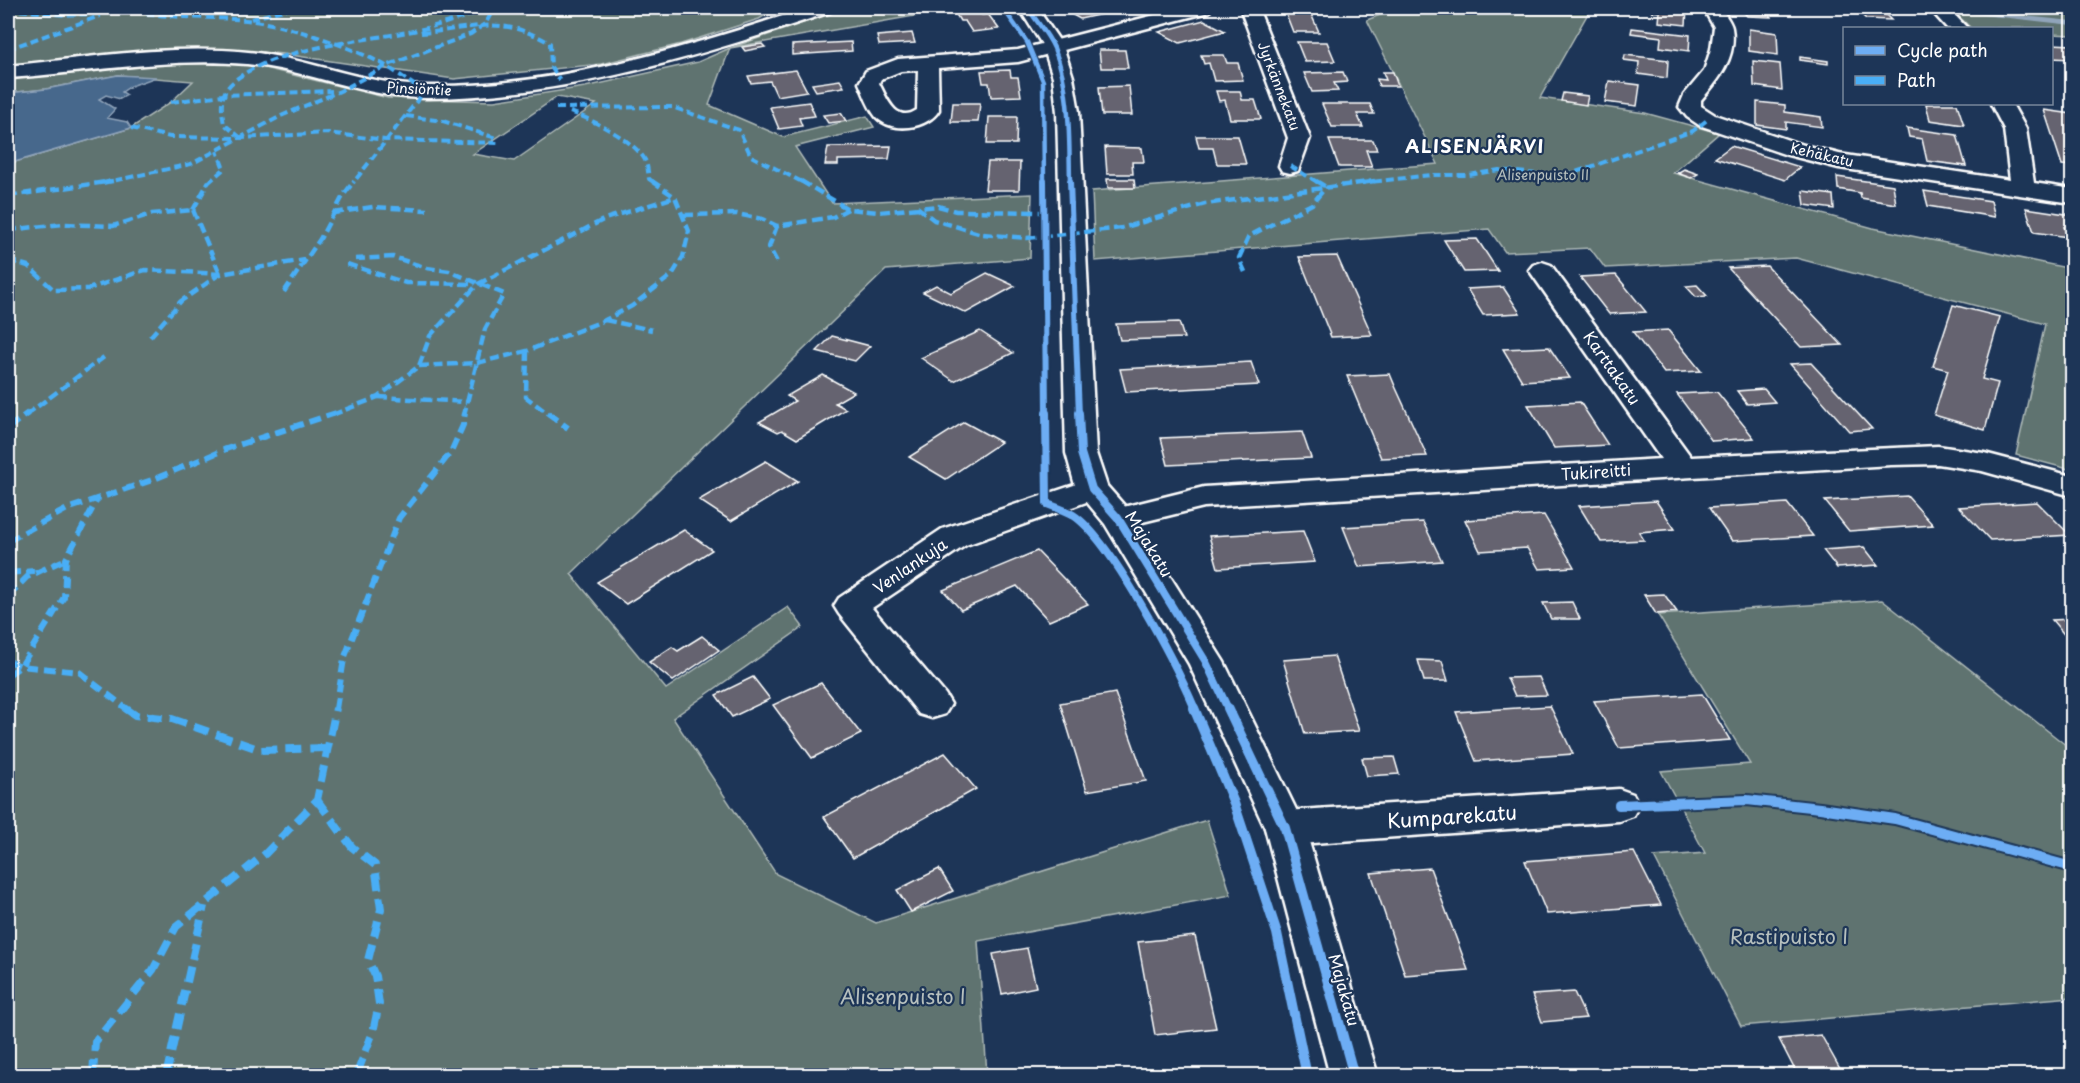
<svg xmlns="http://www.w3.org/2000/svg" width="2080" height="1083" font-family="'Playpen Sans',sans-serif">
<style>
.green{fill:#5e736f;stroke:#aeb9b7;stroke-width:1.5;fill-rule:evenodd}
.water{fill:#46678c;stroke:#90a4ba;stroke-width:1.5}
.lines{fill:none;stroke-linecap:round;stroke-linejoin:round}
.stream{fill:#90a4ba;fill-rule:evenodd}
.building{fill:#65646f;stroke:#fff;stroke-width:1.5}
.street-casing{stroke:#fff;stroke-width:5}
.secondary-casing{stroke:#fff;stroke-width:5}
.street{fill:#1d3557;fill-rule:evenodd}
.secondary{fill:#1d3557;fill-rule:evenodd}
.quiet-far3{stroke:#49aef6;stroke-width:4;stroke-dasharray:8 4;stroke-linecap:butt}
.quiet-far2{stroke:#49aef6;stroke-width:4.5;stroke-dasharray:10 4.5;stroke-linecap:butt}
.quiet-far1{stroke:#49aef6;stroke-width:6;stroke-dasharray:12 6;stroke-linecap:butt}
.quiet{stroke:#49aef6;stroke-width:8;stroke-dasharray:16 8;stroke-linecap:butt}
.cycleway-far3-casing{stroke:#1d3557;stroke-width:7}
.cycleway-far2-casing{stroke:#1d3557;stroke-width:9}
.cycleway-far1-casing{stroke:#1d3557;stroke-width:11}
.cycleway-casing{stroke:#1d3557;stroke-width:14}
.cycleway-far3{stroke:#6dadf4;stroke-width:4.5}
.cycleway-far2{stroke:#6dadf4;stroke-width:6}
.cycleway-far1{stroke:#6dadf4;stroke-width:8}
.cycleway{stroke:#6dadf4;stroke-width:10}
.labels{text-anchor:middle;stroke-width:4.5;stroke-linejoin:round;paint-order:stroke}
.far-street-label{font-size:14px;fill:#fff;stroke:#1d3557}
.far-park-label{font-size:14px;fill:#b7c0be;stroke:#1d3557}
.street-label{font-size:16px;fill:#fff;stroke:#1d3557}
.far-district-label{font-size:18px;font-weight:bold;letter-spacing:1.5px;fill:#fff;stroke:#1d3557}
.near-street-label{font-size:20px;fill:#fff;stroke:#1d3557}
.near-park-label{font-size:20px;fill:#b7c0be;stroke:#1d3557}
</style>
<rect width="100%" height="100%" fill="#1d3557"/>
<filter id="ink" filterUnits="userSpaceOnUse"><feTurbulence type="fractalNoise" baseFrequency=".0167" numOctaves="2"/><feDisplacementMap in="SourceGraphic" scale="12" xChannelSelector="R" yChannelSelector="G"/><feConvolveMatrix kernelMatrix="1 2 1 2 8 2 1 2 1" color-interpolation-filters="sRGB"/></filter>
<g filter="url(#ink)">
<!-- green -->
<g class="green">
<path d="M8,8H778L759,19L681,44L601,64L454,79L283,54L227,49L156,51L8,68Z"/>
<path d="M847,8H960L730,48L709,105L783,137L867,116L874,127L795,147L832,203L1032,194L1030,258L886,270L571,574L666,689L788,607L803,627L673,718L776,874L876,923L1207,820L1231,895L978,941L987,1075L8,1076V164L131,128L171,102L193,81L118,75L46,89L8,93V76L145,62L212,61L252,65L388,98L494,101L585,87L698,62L730,48ZM557,97L596,104L514,161L473,154Z"/>
<path d="M1398,8H1591L1540,98L1645,113L1719,133L1673,173L1873,228L2072,269V470L2016,455L2045,324L1796,258L1605,268L1590,248L1505,252L1489,229L1095,261L1092,191L1438,164L1367,20Z"/>
<path d="M1950,8H2072V35L2052,34V28H1971Z"/>
<path d="M1882,600L2072,750V997L1741,1026L1654,857L1705,853L1661,771L1750,764L1658,615Z"/>
</g>
<!-- water -->
<path class="water" d="M118,75L156,77L131,86L122,92L127,95L120,99L106,95L99,99L115,109L107,118L127,122L131,128L8,164V93L46,89Z"/>
<g class="lines">
<!-- stream -->
<path class="stream" d="M1958,9L2072,21V25L1956,12V10Z"/>
</g>
<!-- building -->
<g class="building">
<path d="M1060,8H1130L1080,19Z"/>
<path d="M1652,8L1687,9L1686,25L1659,22L1660,12L1651,11Z"/>
<path d="M1740,8H1796L1798,10L1765,9L1771,17L1747,16Z"/>
<path d="M1855,8H1904L1910,13L1883,12L1891,20L1866,19Z"/>
<path d="M979,9L982,15L988,14L999,29L972,32L965,21H960L954,11Z"/>
<path d="M1286,14H1311L1319,32H1293Z"/>
<path d="M1204,20L1225,31L1180,43L1159,32Z"/>
<path d="M1632,28L1690,35L1689,51L1660,47L1661,37L1631,33Z"/>
<path d="M1749,29L1777,33L1778,55L1749,51Z"/>
<path d="M912,33L915,43L879,45L877,36Z"/>
<path d="M851,42L852,51L792,55V45Z"/>
<path d="M1297,42H1327L1335,61L1305,62Z"/>
<path d="M762,44L765,47L745,51L742,47Z"/>
<path d="M2052,44L2072,45V59L2052,58Z"/>
<path d="M1099,50H1125L1128,68H1101Z"/>
<path d="M1201,55H1224L1227,63H1238L1243,80L1214,81L1209,63L1204,64Z"/>
<path d="M1625,55L1668,60L1667,78L1638,74L1639,62L1624,60Z"/>
<path d="M1800,57L1828,61V64L1800,60Z"/>
<path d="M1753,61L1780,64L1782,90L1754,86Z"/>
<path d="M796,70L807,91L777,96L770,81L751,83L748,76Z"/>
<path d="M1010,70L1011,77H1018L1021,96L991,97L989,83H983L981,71Z"/>
<path d="M1343,72L1347,82L1334,83L1338,91L1312,92L1304,73Z"/>
<path d="M1383,72H1393L1398,86H1379L1377,79L1386,80Z"/>
<path d="M840,80L844,87L816,91L812,84Z"/>
<path d="M1609,81L1640,85L1637,106L1605,102Z"/>
<path d="M1129,86L1132,115H1102L1099,87Z"/>
<path d="M1216,91H1240L1242,100H1255L1261,119H1230L1225,100L1219,101Z"/>
<path d="M1563,93L1588,96L1586,105L1561,101Z"/>
<path d="M809,102L815,116L799,118L802,126L779,129L770,107Z"/>
<path d="M1757,102L1785,105V112L1821,117L1822,127L1786,122V129L1757,125Z"/>
<path d="M953,103H980L978,122H951Z"/>
<path d="M1322,104H1370L1374,114H1357L1363,127H1332Z"/>
<path d="M1926,104H1957L1964,125L1930,120Z"/>
<path d="M2044,110L2072,114V166L2062,165Z"/>
<path d="M841,113L846,121L828,123L823,115Z"/>
<path d="M989,117H1017L1016,144H987Z"/>
<path d="M1907,128L1957,135L1966,166L1927,161L1922,139L1909,137Z"/>
<path d="M1196,136H1238L1246,164H1217L1213,148H1199Z"/>
<path d="M1329,140H1373L1377,150H1366L1372,167H1339Z"/>
<path d="M891,146L889,159L838,160V165H825L828,147Z"/>
<path d="M1731,146L1800,167L1785,180L1715,158Z"/>
<path d="M1105,147L1142,148L1144,162H1132L1133,174H1107Z"/>
<path d="M988,162H1020L1019,190H985Z"/>
<path d="M1684,169L1698,174L1691,178L1677,173Z"/>
<path d="M1837,177L1893,185L1896,204L1861,198L1860,193L1838,189Z"/>
<path d="M1107,179H1134L1135,188H1108Z"/>
<path d="M1803,191L1833,195L1834,209L1805,205Z"/>
<path d="M1924,191L1991,201L1995,217L1928,206Z"/>
<path d="M2026,208L2072,215V228L2064,227L2068,237L2034,232Z"/>
<path d="M1477,239L1481,245L1498,271L1464,272L1444,240Z"/>
<path d="M1337,256L1372,335L1331,337L1299,257Z"/>
<path d="M1767,266L1842,345L1801,347L1728,268Z"/>
<path d="M987,273L1015,286L966,313L923,292L936,285L951,293Z"/>
<path d="M1616,275L1646,312L1609,314L1580,277Z"/>
<path d="M1697,285L1707,296L1696,297L1686,286Z"/>
<path d="M1503,287L1520,313L1483,315L1467,289Z"/>
<path d="M1953,305L2000,317L1982,379L1998,383L1985,430L1934,415L1948,370L1933,366Z"/>
<path d="M1179,322L1184,338L1120,340L1116,324Z"/>
<path d="M1668,330L1701,371L1664,373L1633,332Z"/>
<path d="M980,331L1013,353L954,381L921,358Z"/>
<path d="M832,336L870,346L855,361L817,351Z"/>
<path d="M1549,347L1570,378L1522,381L1503,349Z"/>
<path d="M1251,362L1259,385L1126,392L1120,369Z"/>
<path d="M1811,363L1872,429L1849,431L1790,364Z"/>
<path d="M1390,374L1395,386L1427,456L1381,458L1347,376Z"/>
<path d="M823,375L854,392L835,403L846,409L797,439L782,430L778,432L759,422L795,401L787,396Z"/>
<path d="M1764,389L1775,402L1747,404L1737,391Z"/>
<path d="M1717,392L1754,438L1712,441L1677,394Z"/>
<path d="M1580,402L1608,445L1554,448L1528,405Z"/>
<path d="M964,422L1001,442L946,479L909,457Z"/>
<path d="M1302,432L1311,458L1168,465L1161,438Z"/>
<path d="M766,461L798,481L731,521L699,500Z"/>
<path d="M1907,496L1933,525L1849,531L1825,501Z"/>
<path d="M1656,501L1675,529L1639,532L1644,540L1601,542L1579,506Z"/>
<path d="M2037,502L2070,535L1990,540L1959,507Z"/>
<path d="M1787,503L1813,536L1732,541L1709,508Z"/>
<path d="M1544,515L1574,567L1539,569L1527,548L1480,551L1465,520Z"/>
<path d="M1423,522L1442,561L1359,567L1343,527Z"/>
<path d="M684,530L712,550L626,604L597,582Z"/>
<path d="M1303,531L1315,562L1218,568L1209,536Z"/>
<path d="M1864,547L1878,565L1837,568L1823,550Z"/>
<path d="M1037,551L1088,604L1049,621L1017,586L961,610L943,590Z"/>
<path d="M1664,594L1677,612L1656,614L1644,595Z"/>
<path d="M1572,602L1580,619H1551L1543,603Z"/>
<path d="M2072,619V644L2052,620Z"/>
<path d="M702,636L719,650L673,681L649,662L672,647L678,651Z"/>
<path d="M1334,656L1359,731L1305,734L1283,660Z"/>
<path d="M1418,660L1442,661L1448,681H1424Z"/>
<path d="M753,677L770,699L732,717L716,695Z"/>
<path d="M1539,677L1547,695L1515,696L1507,678Z"/>
<path d="M821,683L861,734L812,758L773,705Z"/>
<path d="M1115,693L1146,781L1087,791L1060,703Z"/>
<path d="M1702,694L1730,740L1619,748L1594,701Z"/>
<path d="M1550,706L1573,754L1476,761L1456,712Z"/>
<path d="M945,753L976,789L853,858L824,817Z"/>
<path d="M1394,757L1399,774L1367,776L1362,758Z"/>
<path d="M1634,852L1661,905L1547,914L1525,861Z"/>
<path d="M1430,868L1468,970L1405,975L1371,873Z"/>
<path d="M939,869L953,891L911,912L897,890Z"/>
<path d="M1195,936L1216,1028L1155,1035L1138,942Z"/>
<path d="M1027,948L1036,987L1002,994L993,954Z"/>
<path d="M1574,992L1586,1018L1542,1022L1532,995Z"/>
<path d="M1821,1035L1844,1076H1798L1779,1039Z"/>
</g>
<g class="lines">
<!-- street casing -->
<g class="street-casing">
<g id="street">
<path d="M807,8H833L831,12C700,56 568,97 429,98C367,99 309,70 247,64C166,57 87,73 8,78V66C87,58 168,44 248,52C308,58 365,85 426,86C557,88 684,48 807,8Z"/>
<path d="M1182,8H1211L1209,12L1018,62L938,68L939,110C928,129 892,134 876,117C868,107 864,94 859,83L866,71L898,59L1018,50ZM918,70L917,110C896,124 887,99 879,83L881,79L901,71Z"/>
<path d="M1240,8H1258L1310,138L1298,171L1290,173L1282,171L1279,166L1288,138Z"/>
<path d="M1703,8H1721C1724,13 1731,22 1732,28C1737,57 1719,80 1701,100V106L1715,115L1800,144L1839,154L2010,180L2004,129L1991,104H2012L2026,129L2034,183L2072,189V203L1839,168L1784,154L1699,125L1687,117L1679,107L1684,95L1704,71L1711,49L1714,27Z"/>
<path d="M1929,8H1948L1967,28H1947Z"/>
<path d="M1542,262L1551,265L1691,457L1938,446L1984,453L2072,476V496L1982,471L1938,464L1891,465L1204,507L1118,528L1107,525L1102,518L1107,511L1204,487L1661,459L1529,270L1533,265Z"/>
<path d="M1092,479L1103,482L1108,489L1103,496L966,545L872,608L945,694L951,704L945,714L932,718L919,714L839,614L834,606L839,598L942,529Z"/>
<path d="M1619,789L1633,794L1639,805L1633,816L1619,821L1285,845L1271,840L1265,828L1271,816L1285,811Z"/>
</g>
</g>
<!-- secondary casing -->
<g class="secondary-casing">
<path id="secondary" d="M1019,8H1037L1063,46L1073,77L1079,112L1096,453L1107,486L1129,511L1224,662L1305,828L1378,1076H1330L1265,828L1189,664L1105,524L1076,489L1066,453L1057,112L1053,77L1043,46Z"/>
</g>
<!-- street -->
<use href="#street" class="street"/>
<!-- secondary -->
<use href="#secondary" class="secondary"/>
<!-- quiet-far3 -->
<g class="quiet-far3">
<path d="M123,8C166,20 203,16 246,20C286,24 351,46 386,66C399,74 411,83 424,92L353,183"/>
<path d="M8,9L65,15L130,12"/>
<path d="M251,19L291,8"/>
<path d="M421,33C476,29 498,14 550,43L551,67L560,80"/>
<path d="M8,49L100,16"/>
<path d="M171,102L223,95L332,91"/>
<path d="M556,108L672,107L739,130L751,156L804,183"/>
<path d="M570,112C591,119 634,140 645,160C648,166 648,173 649,179L655,183"/>
<path d="M406,116L443,121L496,138"/>
<path d="M131,128L170,137L241,138L328,133L385,140L500,143"/>
<path d="M241,138L224,124C221,108 219,94 233,82C271,48 363,41 413,31C440,26 466,16 492,8"/>
<path d="M1290,166L1319,183"/>
<path d="M103,183L191,164L281,116L340,91L386,66L471,34L486,23L494,8"/>
<path d="M208,183L224,169L217,151"/>
<path d="M1362,183L1431,175H1469L1499,170L1546,175L1573,173L1693,131L1707,120"/>
</g>
<!-- quiet-far2 -->
<g class="quiet-far2">
<path d="M801,181L848,209L879,212L938,206L956,211L1044,212"/>
<path d="M1316,181L1326,187"/>
<path d="M8,196L113,181"/>
<path d="M917,207L934,220L982,234L1027,238L1122,228L1205,204L1375,181"/>
<path d="M193,210L209,181"/>
<path d="M193,210L220,274"/>
<path d="M334,213L373,207L427,210"/>
<path d="M684,215L737,214L762,219L777,226L833,217L848,209"/>
<path d="M777,226L769,247L778,264"/>
<path d="M8,230L63,224L113,226L152,214L193,210"/>
<path d="M355,259L393,257L427,268L449,271L504,294L485,329L464,415"/>
<path d="M8,260L28,266L54,290L88,289L145,270L220,274L305,260"/>
<path d="M347,264L406,283L475,284"/>
<path d="M1245,272L1239,258L1249,236L1312,204L1326,187"/>
<path d="M284,292L320,239L343,196L354,181"/>
<path d="M605,320L652,330"/>
<path d="M150,337L181,301L220,274"/>
<path d="M527,351L526,397L550,415"/>
<path d="M419,366L477,363L527,351L605,320L632,306L672,275L683,257L689,231L675,197L652,181"/>
<path d="M378,397L466,402"/>
<path d="M26,415L104,357"/>
<path d="M332,415L378,397L419,366L430,336L478,284L605,219L675,197"/>
</g>
<!-- quiet-far1 -->
<g class="quiet-far1">
<path d="M548,413L568,428"/>
<path d="M8,428L28,413"/>
<path d="M8,541L67,509L152,480L226,449L336,413"/>
<path d="M8,573L34,571"/>
<path d="M8,596L27,577L66,559"/>
<path d="M8,661L21,666L79,672L127,709"/>
<path d="M8,675L21,666L64,597L66,559L98,498"/>
<path d="M336,709L344,659L399,518L451,452L463,425L465,413"/>
</g>
<!-- quiet -->
<g class="quiet">
<path d="M125,708L135,715L172,719L261,750L329,748"/>
<path d="M317,800L352,847L375,865L381,909L368,960L375,976L379,1004L373,1032L356,1076"/>
<path d="M93,1076L95,1042L153,970L176,927L265,854L317,800L336,708"/>
<path d="M166,1076L204,906"/>
</g>
<!-- cycleway-far3 casing -->
<g class="cycleway-far3-casing">
<g id="cycleway-far3">
<path d="M1003,8L1027,42L1043,81L1044,183"/>
<path d="M1028,8C1036,21 1048,34 1054,48C1071,90 1069,138 1070,183"/>
</g>
</g>
<!-- cycleway-far2 casing -->
<g class="cycleway-far2-casing">
<g id="cycleway-far2">
<path d="M1044,181L1046,415"/>
<path d="M1070,181L1079,415"/>
</g>
</g>
<!-- cycleway-far1 casing -->
<g class="cycleway-far1-casing">
<g id="cycleway-far1">
<path d="M1046,413L1047,504C1055,507 1065,510 1073,515C1111,539 1176,665 1195,709"/>
<path d="M1079,413L1081,453L1092,489L1118,518L1206,662L1228,709"/>
</g>
</g>
<!-- cycleway casing -->
<g class="cycleway-casing">
<g id="cycleway">
<path d="M1194,708L1234,803L1277,933L1307,1076"/>
<path d="M1228,708L1285,828L1354,1076"/>
<path d="M1619,805L1747,800L1820,808L1895,819L2072,867"/>
</g>
</g>
<!-- cycleway-far3 -->
<use href="#cycleway-far3" class="cycleway-far3"/>
<!-- cycleway-far2 -->
<use href="#cycleway-far2" class="cycleway-far2"/>
<!-- cycleway-far1 -->
<use href="#cycleway-far1" class="cycleway-far1"/>
<!-- cycleway -->
<use href="#cycleway" class="cycleway"/>
</g>
</g>
<g class="labels">
<!-- far-street labels -->
<g class="far-street-label">
<text transform="translate(1279 86) rotate(69)" y="5">Jyrkännekatu</text>
<text transform="translate(419 89) rotate(3)" y="5">Pinsiöntie</text>
<text transform="translate(1822 155) rotate(13)" y="5">Kehäkatu</text>
</g>
<!-- far-park labels -->
<g class="far-park-label">
<text x="1543" y="180">Alisenpuisto II</text>
</g>
<!-- street labels -->
<g class="street-label">
<text transform="translate(1612 368) rotate(55)" y="6">Karttakatu</text>
<text transform="translate(1596 472) rotate(-4)" y="6">Tukireitti</text>
<text transform="translate(1149 544) rotate(58)" y="6">Majakatu</text>
<text transform="translate(910 566) rotate(-34)" y="6">Venlankuja</text>
<text transform="translate(1344 990) rotate(74)" y="6">Majakatu</text>
</g>
<!-- far-district labels -->
<g class="far-district-label">
<text x="1475" y="153">ALISENJÄRVI</text>
</g>
<!-- near-street labels -->
<g class="near-street-label">
<text transform="translate(1452 817) rotate(-4)" y="7">Kumparekatu</text>
</g>
<!-- near-park labels -->
<g class="near-park-label">
<text x="1789" y="944">Rastipuisto I</text>
<text x="903" y="1004">Alisenpuisto I</text>
</g>
</g>
<!-- margin -->
<rect width="2080" height="1083" fill="none" stroke="#1d3557" stroke-width="30"/>
<rect x="15" y="15" width="2050" height="1053" fill="none" stroke="#fff" stroke-width="2" filter="url(#ink)"/>
<!-- legend -->
<rect x="1843" y="27" width="210" height="78" fill="#1d3557" stroke="#77869a" stroke-width="1.5"/>
<rect x="1855" y="46" width="30" height="9" fill="#6dadf4" stroke="#77869a" stroke-width="1.5"/>
<text x="1897" y="57" font-size="18" fill="#ffffff">Cycle path</text>
<rect x="1855" y="76" width="30" height="9" fill="#49aef6" stroke="#77869a" stroke-width="1.5"/>
<text x="1897" y="87" font-size="18" fill="#ffffff">Path</text>
</svg>
